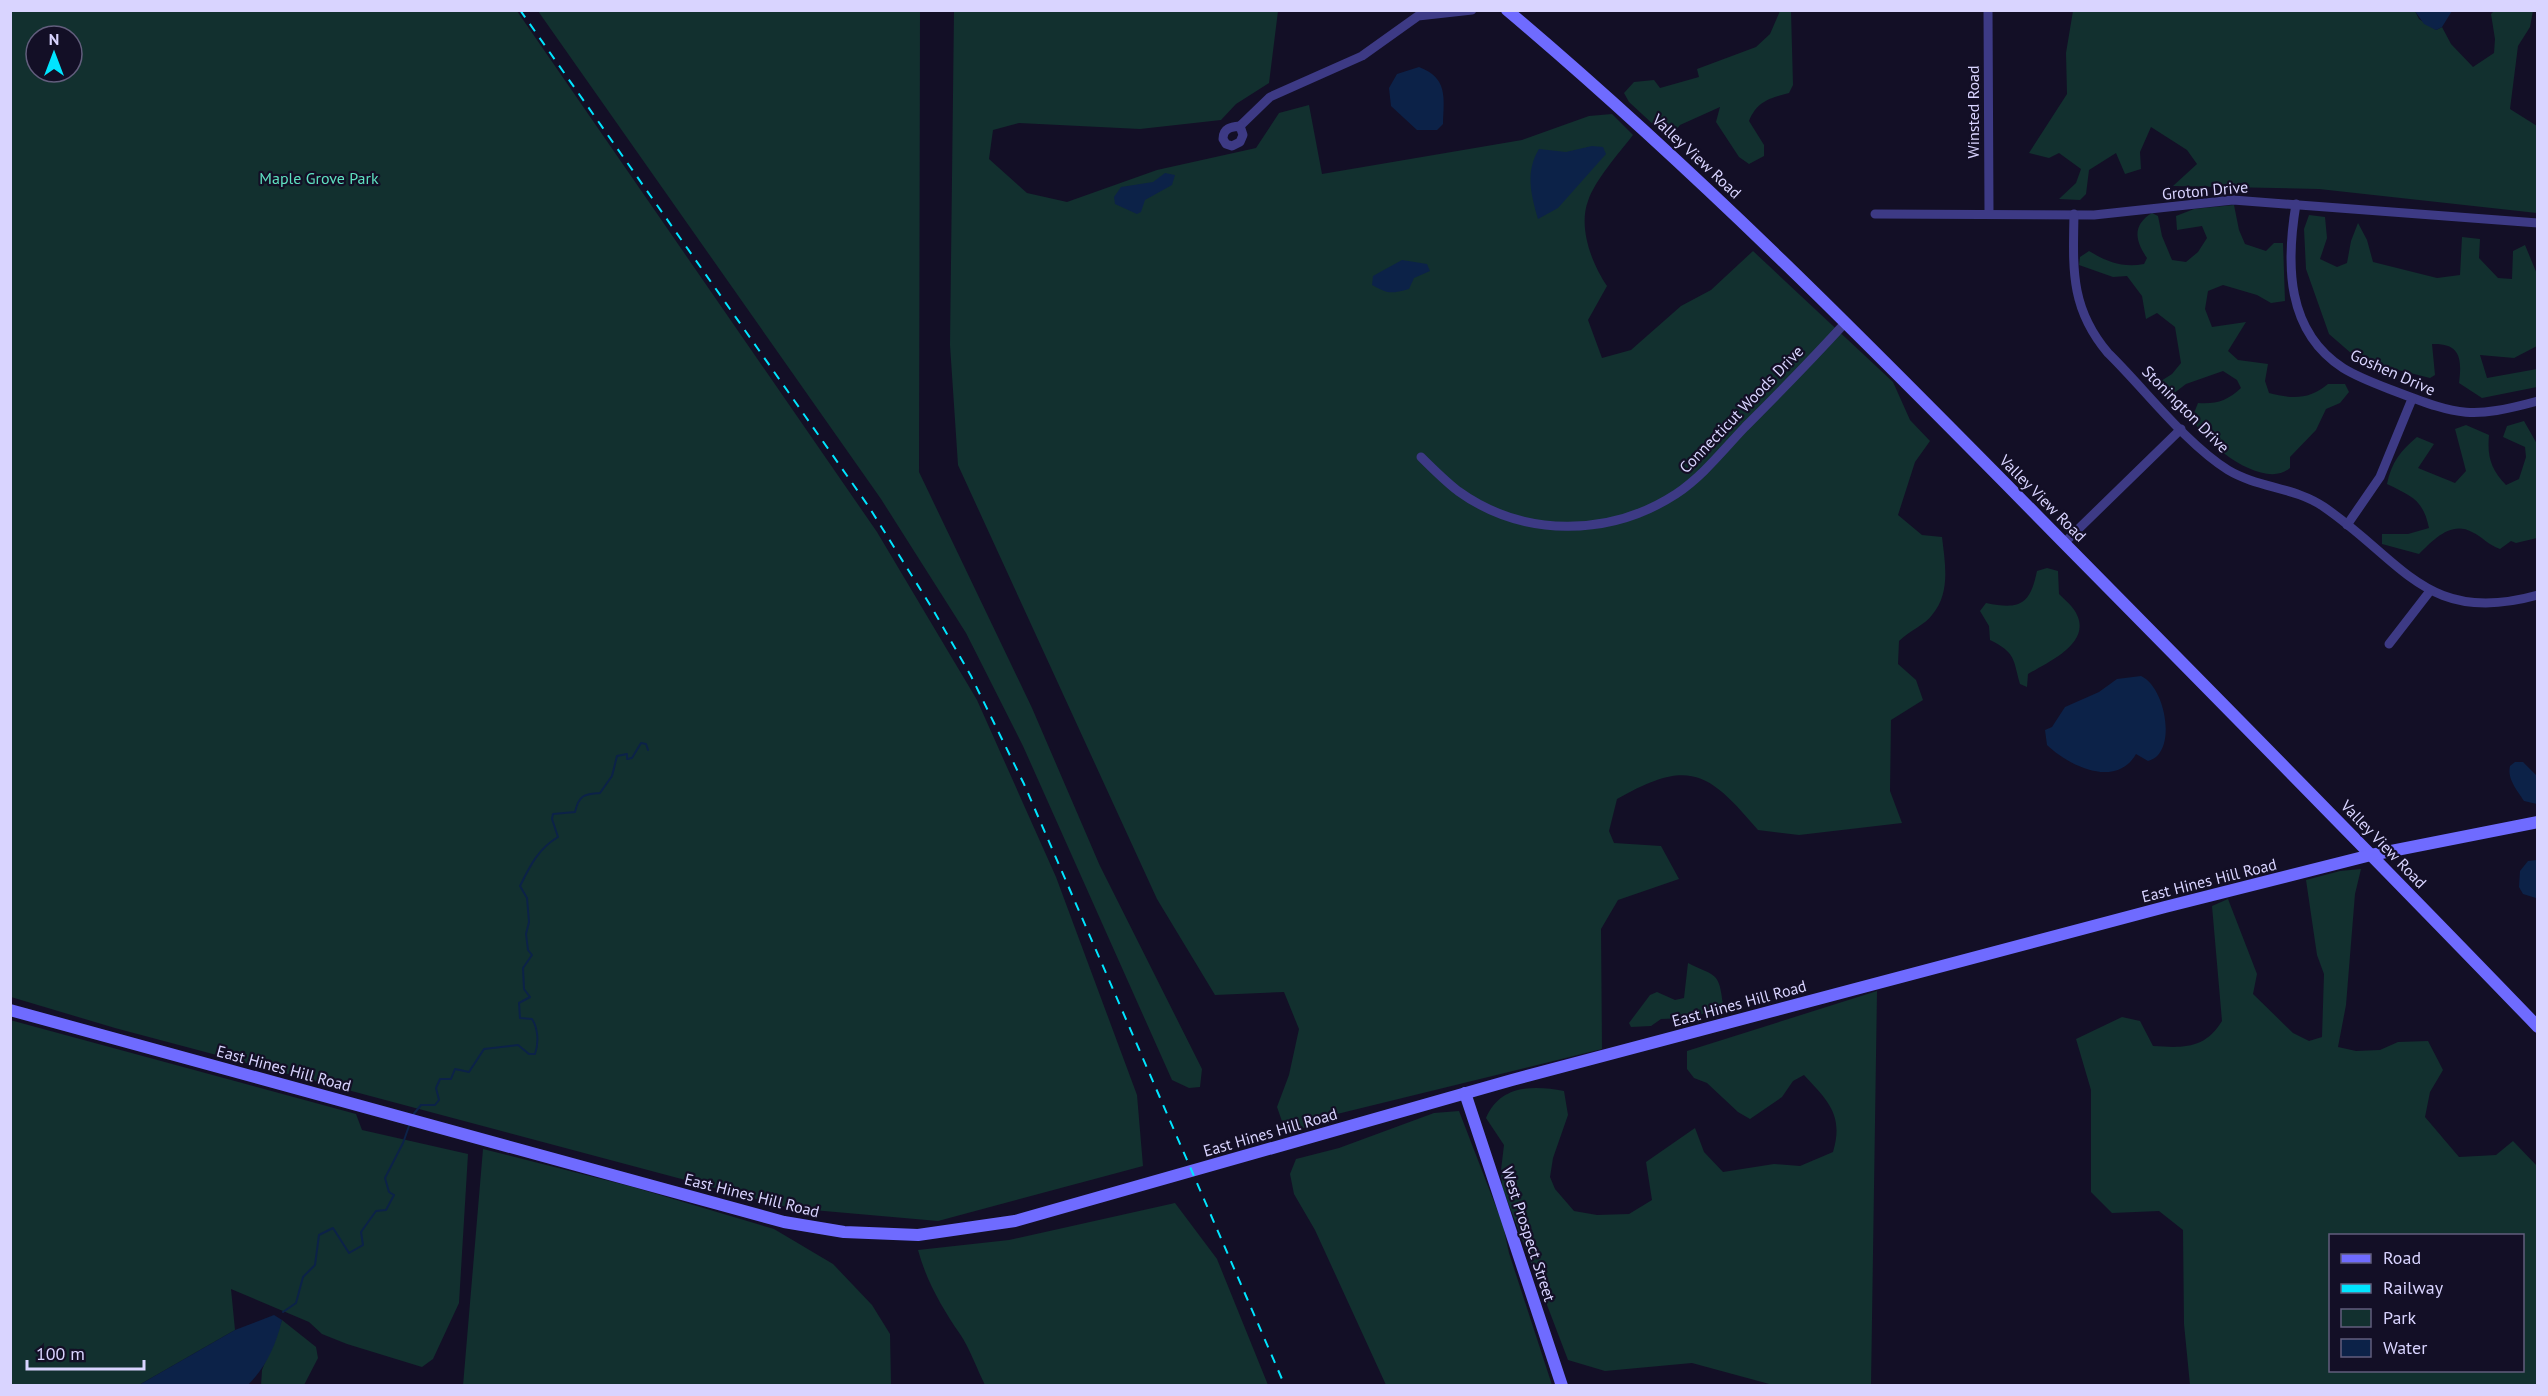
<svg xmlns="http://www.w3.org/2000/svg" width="2548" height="1396" font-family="'PT Sans',sans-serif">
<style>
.green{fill:#12302f;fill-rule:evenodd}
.water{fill:#0c2248}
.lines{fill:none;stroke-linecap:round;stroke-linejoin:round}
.stream{stroke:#0c2248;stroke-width:2}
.street{stroke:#3d3a85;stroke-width:9}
.secondary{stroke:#6f6bff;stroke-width:12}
.rail{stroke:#00e5ff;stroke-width:2;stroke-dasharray:9 8;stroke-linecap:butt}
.labels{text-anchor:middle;stroke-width:4.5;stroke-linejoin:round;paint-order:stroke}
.street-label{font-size:16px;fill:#d9d4ff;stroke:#130f26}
.park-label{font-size:16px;fill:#5fe0c0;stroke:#130f26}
</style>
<rect width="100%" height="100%" fill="#130f26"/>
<!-- green -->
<g class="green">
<path d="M10,11H517L877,532L977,700L1056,877L1137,1095L1143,1166L938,1221L790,1208L115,1028L11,997ZM36,36H72V72H36Z"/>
<path d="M538,11H920L919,472L1032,708L1100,866L1202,1069L1200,1087L1189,1088L1172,1080L1023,746L966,633L881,499Z"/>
<path d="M954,11H1278L1269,83L1236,104L1221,120L1140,129L1019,123L993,130L989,159L1027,193L1067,202L1157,170L1256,148L1279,113L1309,105L1322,174L1522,140L1589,116L1612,114L1633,135C1619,153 1595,180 1588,201C1578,228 1592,264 1607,286L1588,320L1602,358L1631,350L1681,306L1711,290L1753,251L1893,382L1910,420L1930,441L1915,462L1898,515L1922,535L1942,537C1945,563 1951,593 1932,615C1926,624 1909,631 1899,641L1898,664L1916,680L1923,700L1891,720L1890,791L1902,823L1799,835L1758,830C1708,771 1689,758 1617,799L1609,831L1614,843L1661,846L1679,879L1618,900L1601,929L1602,1049L1333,1115L1297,1131L1284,1127L1277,1107L1289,1075L1299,1029L1284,992L1215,995L1157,899L958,465L950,345Z"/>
<path d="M1780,11H1791L1793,85L1789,93C1770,98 1757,101 1749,121L1764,145V156L1749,164L1739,157L1716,122L1720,107L1680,125L1669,139L1629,102L1624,93L1634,82L1654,80L1660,88L1699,77L1697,69L1756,47L1770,34Z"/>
<path d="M2073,11H2415L2419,19L2436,30L2442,27L2451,44L2473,67L2494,53L2495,39L2491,14L2494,11H2533L2530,27L2518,46L2510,109L2537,126V213L2319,189L2173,186L2197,164L2187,150L2151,127L2140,152L2141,169L2125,174L2116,153L2089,170L2086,194L2080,200L2059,199L2076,183L2081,169L2059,153L2049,158L2029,153L2067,94L2066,53Z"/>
<path d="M2234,205L2239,230L2245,244L2266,251L2274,243H2283L2285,301L2271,303L2257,295L2223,285L2208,291L2205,309L2212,327L2246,322L2228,351L2238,360L2268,364L2265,381L2269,393C2292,399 2309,400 2328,384H2345L2349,392L2340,403L2326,409L2316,430L2290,457V468C2264,491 2204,444 2192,418L2198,403C2217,404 2227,401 2241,388L2237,380L2223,371L2186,384L2169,397L2163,395L2161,381L2172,374L2181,363L2175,327L2157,313L2146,319L2142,296L2127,276L2113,277L2079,265L2080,257L2089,251C2107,262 2123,268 2144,264L2147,258C2135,241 2132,225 2152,213L2158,216L2162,236L2172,260L2186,262L2198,252L2207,238L2202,226L2177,230L2176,216L2194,209Z"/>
<path d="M2309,215L2325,217L2327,238L2320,259L2337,267L2347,263L2351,241L2358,223L2367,240L2373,262L2437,278L2460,275L2462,237L2480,239L2479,258L2498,278L2512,279L2513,251L2525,245L2537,274V346L2514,358L2480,355L2487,378L2537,369V387L2482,398L2459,383C2462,359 2461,343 2432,344L2435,375L2430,378L2359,360L2329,334L2306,269L2304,229Z"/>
<path d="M2524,421L2537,444V538L2516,543L2511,541L2500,549C2488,545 2483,537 2472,532C2451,520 2432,541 2419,554L2382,544V534H2408L2429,528C2423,499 2411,496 2387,484C2391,463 2401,450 2417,437L2434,444L2418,468L2455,483L2466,471L2455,429L2466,425L2489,435C2487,457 2491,469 2506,485L2519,479L2526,457L2525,447L2503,437L2507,426Z"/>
<path d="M2047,568L2058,571L2059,594C2065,600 2074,607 2077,615C2091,644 2046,663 2028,674L2027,687L2020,684C2013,659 2016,653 1990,640L1989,626L1980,611L1986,603C2020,610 2030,605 2037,571Z"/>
<path d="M2361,869L2355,894L2346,1005L2338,1047L2356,1051L2380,1050L2398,1042L2428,1041L2443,1070L2430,1092L2425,1117L2459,1157L2496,1155L2513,1141L2537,1166V1385H2190L2184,1324L2183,1230L2159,1211L2112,1213L2091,1192V1090L2076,1039L2122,1017L2140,1021L2153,1046C2184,1048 2205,1049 2222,1021L2212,906L2228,899L2257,974L2253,994L2293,1033L2309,1041L2322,1037L2324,974L2317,955L2306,880L2340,871ZM2330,1236H2522V1370H2330Z"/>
<path d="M1688,963C1716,977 1719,971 1723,1005L1718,1010L1686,1018L1661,1019L1651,1026L1631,1027L1629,1023L1650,995L1657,992L1675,1000L1684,998Z"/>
<path d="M1877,991L1871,1385H1773L1692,1363L1605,1371L1568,1360L1502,1187L1501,1170L1504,1145L1486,1118C1500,1085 1533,1085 1564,1091L1568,1115L1553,1158L1550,1177L1555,1189L1574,1211L1597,1215L1629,1214L1652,1200L1646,1162L1695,1128L1704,1152L1723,1172L1774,1164L1800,1166L1833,1152C1844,1115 1828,1101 1804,1075L1793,1081L1782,1097L1750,1119L1738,1112L1707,1083L1694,1078L1687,1069V1051Z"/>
<path d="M10,1020L356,1114L362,1130L468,1154L459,1303L433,1359L422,1367L347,1344L322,1334L309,1322L231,1289L235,1330L139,1385H11Z"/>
<path d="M1459,1111L1503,1225L1509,1253L1552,1385H1386L1315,1230L1294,1194L1290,1174L1296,1159L1339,1148L1434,1113Z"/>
<path d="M483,1149L633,1187L774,1229L833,1264L872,1305L890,1334L891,1385L463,1386Z"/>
<path d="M1175,1203L1217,1259L1268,1385H985C977,1369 970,1349 960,1334C942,1308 926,1280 918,1250L1009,1240Z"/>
<path d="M282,1320L316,1347L318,1358L304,1385L261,1386L262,1370Z"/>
</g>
<!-- water -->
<g class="water">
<path d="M2415,11H2452L2442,27L2436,30L2424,24Z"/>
<path d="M1419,67C1448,78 1444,97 1443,124L1437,130H1417L1391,106L1389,88L1397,74Z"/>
<path d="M1592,146L1603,147L1606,154L1558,208L1538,219C1531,194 1525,172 1539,149L1566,152Z"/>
<path d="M1165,173L1175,175L1172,185L1145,200L1141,212L1137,214L1115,204L1114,197L1121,187L1153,182Z"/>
<path d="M1402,260L1427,264L1430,271L1414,278L1409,289C1391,294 1388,294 1372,285L1373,276Z"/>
<path d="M2141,676C2166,687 2178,754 2148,761L2136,754C2116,789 2069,766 2047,745L2045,730L2052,727L2065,707L2099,692L2117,679Z"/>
<path d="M2515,762H2523L2537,776V804L2524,801C2517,790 2507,779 2510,766Z"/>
<path d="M2537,860L2538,898H2536L2523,894L2519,887L2520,871L2528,861Z"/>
<path d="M274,1315L282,1320C276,1345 266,1367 248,1385H139L235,1330Z"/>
</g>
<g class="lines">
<!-- stream -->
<g class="stream">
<path d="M412,1116L421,1105H435L439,1100L436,1088L440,1079H451L455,1069L469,1072L484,1049L518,1045L529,1054H535C539,1043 538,1028 532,1019L520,1018L519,1003L530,997L524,989L523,968L532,955L528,950L526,934L529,922L527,898L520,886C530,866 538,849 558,837L552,819L553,814L575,812C579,795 584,794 600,793L612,776L617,756L627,754V759L632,758L641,743L646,744L648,750"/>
<path d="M283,1312L296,1303L303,1277L315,1265L319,1235L333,1228L349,1253L363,1245L361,1232L376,1211L386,1210L394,1195L389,1192L385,1178L403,1143L409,1126"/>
</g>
<!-- street -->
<g class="street">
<path d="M1988,10L1989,214"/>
<path d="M1240,126L1270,97L1362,56L1418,16L1472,10"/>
<path d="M1240,126L1243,135L1240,142L1232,146L1226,144L1223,139C1223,128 1231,127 1240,126Z"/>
<path d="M2296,204C2286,264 2286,331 2343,368C2359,378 2379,385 2397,392C2460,416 2471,419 2538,401"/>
<path d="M1875,214L2094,215L2233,200L2538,223"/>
<path d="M2074,214C2073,269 2070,308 2108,353C2144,388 2185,443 2228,470C2258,488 2295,487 2324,507C2404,562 2427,626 2538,595"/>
<path d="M1421,457C1433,469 1445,481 1458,491C1523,538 1610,537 1676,494C1703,476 1723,450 1745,427C1779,393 1813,358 1846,322"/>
<path d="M2347,525L2380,477L2412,399"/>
<path d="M2064,543L2181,429"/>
<path d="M2389,644L2430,591"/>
</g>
<!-- secondary -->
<g class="secondary">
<path d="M1507,10C1706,178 1887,363 2069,548C2226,707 2383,866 2538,1027"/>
<path d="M10,1010L784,1222L844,1232L918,1235L1015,1221L1512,1080L2165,907L2371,855L2538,822"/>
<path d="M1465,1093L1562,1386"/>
</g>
<!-- rail -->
<path class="rail" d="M520,10L869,507L932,608L971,676L1024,784L1285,1386"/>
</g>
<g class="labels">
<!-- street labels -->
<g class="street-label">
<text transform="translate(1973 112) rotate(-90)" y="6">Winsted Road</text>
<text transform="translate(1697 156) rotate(43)" y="6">Valley View Road</text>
<text transform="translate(2205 190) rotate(-5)" y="6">Groton Drive</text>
<text transform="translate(2393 372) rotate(24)" y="6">Goshen Drive</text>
<text transform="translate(1741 409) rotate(-46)" y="6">Connecticut Woods Drive</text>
<text transform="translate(2186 409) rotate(45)" y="6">Stonington Drive</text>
<text transform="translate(2043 498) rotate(45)" y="6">Valley View Road</text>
<text transform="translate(2384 844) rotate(46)" y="6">Valley View Road</text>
<text transform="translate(2209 880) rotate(-14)" y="6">East Hines Hill Road</text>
<text transform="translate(1739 1003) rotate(-15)" y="6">East Hines Hill Road</text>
<text transform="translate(284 1068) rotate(15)" y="6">East Hines Hill Road</text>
<text transform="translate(1270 1132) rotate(-16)" y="6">East Hines Hill Road</text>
<text transform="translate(752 1195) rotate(14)" y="6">East Hines Hill Road</text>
<text transform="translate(1529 1234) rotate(72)" y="6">West Prospect Street</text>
</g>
<!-- park labels -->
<g class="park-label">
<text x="319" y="184">Maple Grove Park</text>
</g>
</g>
<!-- border -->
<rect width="2548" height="1396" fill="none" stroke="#d9d4ff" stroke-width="24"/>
<!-- legend -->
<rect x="2329" y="1234" width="195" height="138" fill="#130f26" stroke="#625e7d" stroke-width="1.5"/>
<rect x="2341" y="1254" width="30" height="9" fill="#6f6bff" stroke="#625e7d" stroke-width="1.5"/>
<text x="2383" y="1264" font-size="18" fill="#d9d4ff">Road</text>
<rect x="2341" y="1284" width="30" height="9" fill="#00e5ff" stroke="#625e7d" stroke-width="1.5"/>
<text x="2383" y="1294" font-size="18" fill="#d9d4ff">Railway</text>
<rect x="2341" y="1309" width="30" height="18" fill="#12302f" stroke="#625e7d" stroke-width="1.5"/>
<text x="2383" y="1324" font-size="18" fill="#d9d4ff">Park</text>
<rect x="2341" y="1339" width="30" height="18" fill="#0c2248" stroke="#625e7d" stroke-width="1.5"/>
<text x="2383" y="1354" font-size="18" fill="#d9d4ff">Water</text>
<!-- north arrow -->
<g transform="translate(54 54)"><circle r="28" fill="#130f26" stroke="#625e7d" stroke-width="1.5"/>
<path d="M0-4.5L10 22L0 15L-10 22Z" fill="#00e5ff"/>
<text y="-9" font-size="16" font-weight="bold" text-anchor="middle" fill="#d9d4ff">N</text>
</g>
<!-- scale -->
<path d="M27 1360v9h117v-9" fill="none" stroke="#d9d4ff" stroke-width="3"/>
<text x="36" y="1360" font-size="18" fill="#d9d4ff" stroke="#130f26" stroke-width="4.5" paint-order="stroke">100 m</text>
</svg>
